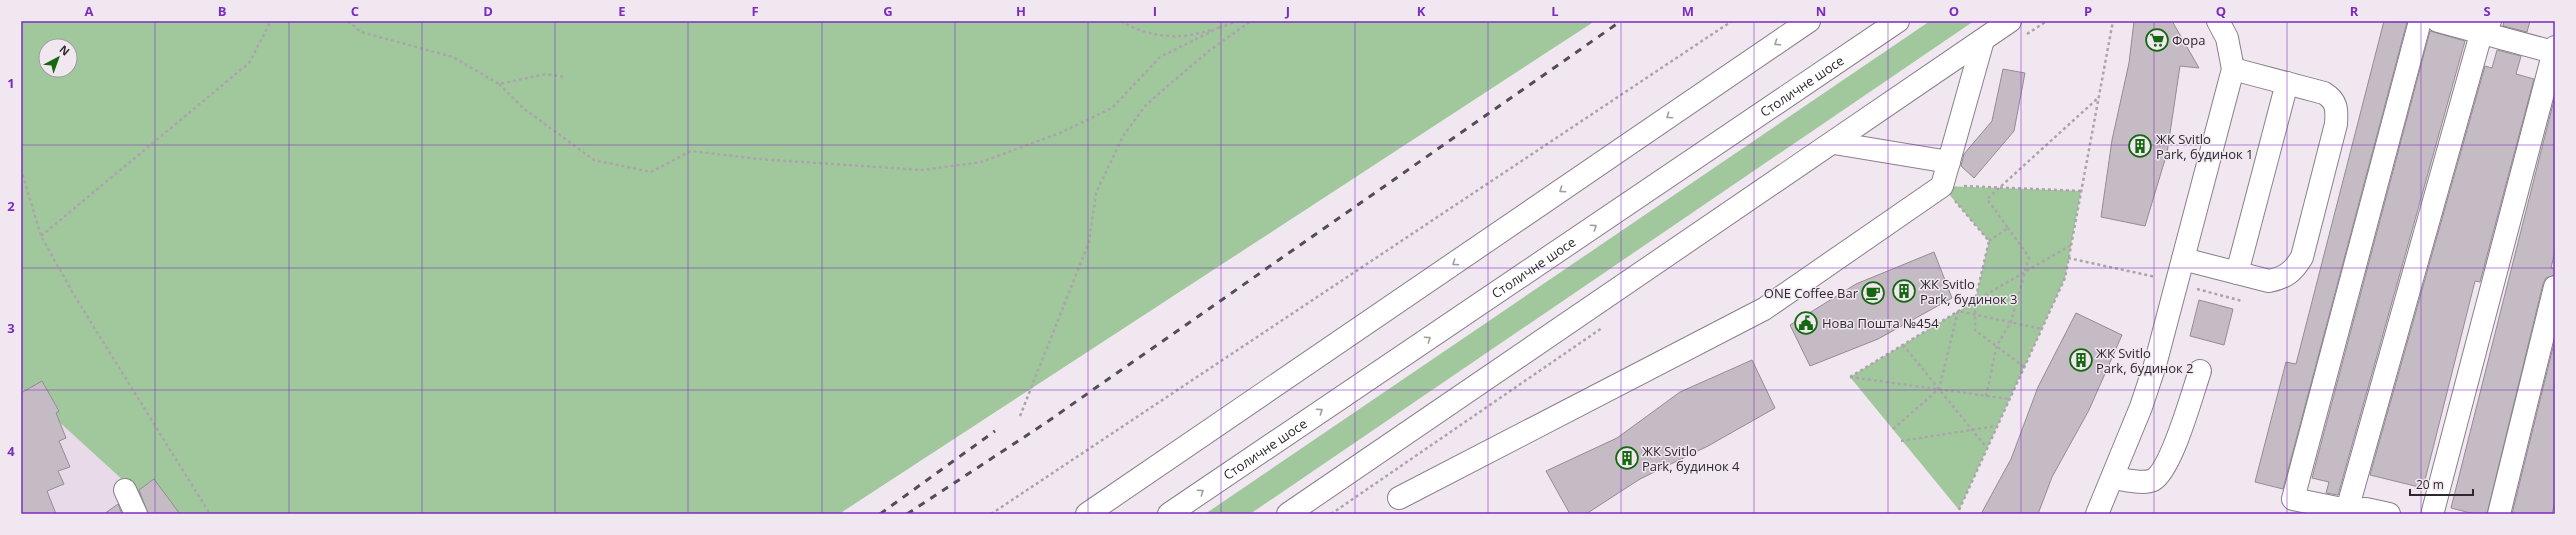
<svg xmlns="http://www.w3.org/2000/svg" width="2576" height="535" font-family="'Open Sans',sans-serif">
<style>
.built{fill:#e9dae9}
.green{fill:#a1c89c;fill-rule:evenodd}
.building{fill:#c5bbc5;stroke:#948c94}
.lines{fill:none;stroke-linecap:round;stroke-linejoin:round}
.minor-casing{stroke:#898089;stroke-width:24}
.highway-casing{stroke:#898089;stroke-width:24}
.path{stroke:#aca4ac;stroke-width:2.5;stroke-dasharray:3 3;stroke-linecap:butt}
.minor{stroke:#fff;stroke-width:22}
.highway{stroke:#fff;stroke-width:22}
.rail{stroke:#534e53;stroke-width:3;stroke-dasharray:7 7;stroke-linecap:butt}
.oneway{stroke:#a09ea0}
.grid{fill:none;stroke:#7b2cbf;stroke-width:1;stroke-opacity:0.55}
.labels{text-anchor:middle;stroke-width:3;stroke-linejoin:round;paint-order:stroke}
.poi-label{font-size:13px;fill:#2c282c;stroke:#f1e7f1;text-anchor:start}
.street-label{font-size:13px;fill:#2c282c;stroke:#f1e7f1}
.neatline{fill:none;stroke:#7b2cbf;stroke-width:1.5}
.grid-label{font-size:13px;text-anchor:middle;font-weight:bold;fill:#7b2cbf}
</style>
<rect width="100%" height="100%" fill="#f1e7f1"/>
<!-- built -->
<path class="built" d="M21,268L199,514H21Z"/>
<!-- green -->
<g class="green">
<path d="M21,21H1595L839,514H160L21,387ZM46,46H70V70H46Z"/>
<path d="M1930,21H1974L1250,514H1205Z"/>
<path d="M1942,186L2081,191L2065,278L1959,510L1850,377L1975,301L1989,241Z"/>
</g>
<!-- building -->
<g class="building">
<path d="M2134,21H2172L2199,68L2180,66L2167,153L2145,226L2101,217L2112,140L2129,63Z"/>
<path d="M2384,21L2407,22L2283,489L2255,482L2286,362L2296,364Z"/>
<path d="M2504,21H2530L2527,32L2503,26Z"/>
<path d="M2430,31L2465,41L2338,495L2326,493L2329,482L2312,478Z"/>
<path d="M2497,50L2521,56L2516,74L2534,79L2480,282L2475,281L2423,488L2370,475L2485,66L2492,68Z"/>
<path d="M2003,69L2025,73L2014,131L1974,178L1961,166L1964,154L1992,121Z"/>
<path d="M2555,96V251L2551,268H2555V275L2546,278L2543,284L2487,514H2474L2451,508Z"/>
<path d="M1934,252L1952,298L1878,339L1810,366L1790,325L1856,284Z"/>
<path d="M2199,300L2233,309L2224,345L2190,336Z"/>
<path d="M2076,313L2122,335L2089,410L2052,477L2038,514H1981L2011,459L2038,387Z"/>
<path d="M2555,339V502L2552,514H2512Z"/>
<path d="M1752,360L1775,408L1708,446L1640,479L1586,514H1570L1546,471L1617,438L1680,392Z"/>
<path d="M42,381L59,411L56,413L66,438L59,441L70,467L58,471L64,484L47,491L56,514H21V393Z"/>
<path d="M154,479L180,514H148L139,490Z"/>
<path d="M118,504L122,514H104Z"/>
</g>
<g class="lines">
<!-- minor casing -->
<g class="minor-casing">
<g id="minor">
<path d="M2438,21L2553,52"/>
<path d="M1834,143L1949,162"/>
<path d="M2183,259L2269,281C2285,278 2293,272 2302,257L2336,124C2337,109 2337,101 2324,93L2233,69"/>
<path d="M2237,273L2287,83"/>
<path d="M2113,478C2124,479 2142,485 2153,480C2172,469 2192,394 2200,371"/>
<path d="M125,490L136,514"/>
<path d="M1399,498L1764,309L1942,186L1983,40"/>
<path d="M2347,510L2481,34L2490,21"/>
<path d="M2433,511L2555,47"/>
<path d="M1288,514L2010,21"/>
<path d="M2097,514L2141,407L2155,365L2233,69L2227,38L2218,21"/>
<path d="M2389,514L2366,509L2347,510L2293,499L2420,21"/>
<path d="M2499,514L2555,287"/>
</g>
</g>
<!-- highway casing -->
<g class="highway-casing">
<g id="highway">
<path d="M1087,514L1809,21"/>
<path id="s1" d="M1169,514L1898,21"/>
</g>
</g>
<!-- path -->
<g class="path">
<path d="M348,21L361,32L453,57L499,84L546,74L564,77"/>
<path d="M1121,21C1150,39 1183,40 1214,29"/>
<path d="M1219,28L1237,21"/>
<path d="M2027,34L2047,21"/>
<path d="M499,84L523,108L594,160L651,172L691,151L758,159L922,170L981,162L1060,133L1112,108L1160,57L1220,27"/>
<path d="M21,169L41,236L74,295L210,514"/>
<path d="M1964,186L2081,191"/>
<path d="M41,236L249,63L271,21"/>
<path d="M1989,241L2008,228L1987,199L2098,98"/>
<path d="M2068,258L2156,277"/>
<path d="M2197,289L2242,301"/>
<path d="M1903,345L1987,448"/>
<path d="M2024,367L1975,330V301L2071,245"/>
<path d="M1850,377L1975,301L1989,241L1955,201"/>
<path d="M1850,377L2009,399"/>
<path d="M1986,396L1997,345L2011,322L2029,257L2008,228"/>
<path d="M1020,416L1089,242L1096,193L1123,136L1145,106L1171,83L1209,51L1251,21"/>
<path d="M1893,429L1939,389L1958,311L2042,329"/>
<path d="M1901,441L1996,426"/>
<path d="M1959,510L2065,278L2113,21"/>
<path d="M991,514L1732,21"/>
<path d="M1331,514L1602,328"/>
</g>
<!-- minor -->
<use href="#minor" class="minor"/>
<!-- highway -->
<use href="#highway" class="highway"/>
<!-- rail -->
<g class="rail">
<path d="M880,514L995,431"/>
<path d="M907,514L1044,424L1621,21"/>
</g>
</g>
<!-- one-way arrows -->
<defs><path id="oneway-chevron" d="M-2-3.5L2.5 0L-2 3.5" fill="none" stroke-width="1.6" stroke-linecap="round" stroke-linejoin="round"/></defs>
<g class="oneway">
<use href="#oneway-chevron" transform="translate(1777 43) rotate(146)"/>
<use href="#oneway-chevron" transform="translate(1669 116) rotate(146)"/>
<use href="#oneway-chevron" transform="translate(1562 190) rotate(146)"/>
<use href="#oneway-chevron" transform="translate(1594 227) rotate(-34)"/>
<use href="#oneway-chevron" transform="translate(1455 263) rotate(146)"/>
<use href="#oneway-chevron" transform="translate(1428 339) rotate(-34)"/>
<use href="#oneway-chevron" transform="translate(1320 411) rotate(-34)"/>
<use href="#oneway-chevron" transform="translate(1201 492) rotate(-34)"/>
</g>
<!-- grid -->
<path class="grid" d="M155,21V514M289,21V514M422,21V514M555,21V514M688,21V514M822,21V514M955,21V514M1088,21V514M1221,21V514M1355,21V514M1488,21V514M1621,21V514M1754,21V514M1888,21V514M2021,21V514M2154,21V514M2287,21V514M2421,21V514M21,145H2555M21,268H2555M21,390H2555"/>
<!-- icons -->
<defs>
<g id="supermarket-ring" transform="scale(1.15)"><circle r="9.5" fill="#f1e7f1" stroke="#14680d" stroke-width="1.5"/><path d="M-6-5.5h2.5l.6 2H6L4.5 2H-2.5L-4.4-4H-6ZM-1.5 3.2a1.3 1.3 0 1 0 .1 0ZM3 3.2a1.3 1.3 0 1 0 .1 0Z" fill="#14680d"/></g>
<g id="building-ring" transform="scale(1.15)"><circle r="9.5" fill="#f1e7f1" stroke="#14680d" stroke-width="1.5"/><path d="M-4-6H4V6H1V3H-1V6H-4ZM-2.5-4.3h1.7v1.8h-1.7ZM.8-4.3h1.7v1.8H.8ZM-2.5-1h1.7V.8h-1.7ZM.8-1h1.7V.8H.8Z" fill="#14680d"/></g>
<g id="cafe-ring" transform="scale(1.15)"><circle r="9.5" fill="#f1e7f1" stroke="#14680d" stroke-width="1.5"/><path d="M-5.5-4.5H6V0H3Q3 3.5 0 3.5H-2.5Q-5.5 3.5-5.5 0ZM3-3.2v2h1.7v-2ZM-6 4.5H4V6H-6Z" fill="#14680d"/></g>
<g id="civic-ring" transform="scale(1.15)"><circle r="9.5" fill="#f1e7f1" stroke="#14680d" stroke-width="1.5"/><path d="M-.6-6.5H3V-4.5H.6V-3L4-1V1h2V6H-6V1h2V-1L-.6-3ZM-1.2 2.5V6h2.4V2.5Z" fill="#14680d"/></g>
</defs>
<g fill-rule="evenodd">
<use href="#supermarket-ring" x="2157" y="40"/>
<use href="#building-ring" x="2140" y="146"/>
<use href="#building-ring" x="1904" y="291"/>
<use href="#cafe-ring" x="1873" y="293"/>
<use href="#civic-ring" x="1806" y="323"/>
<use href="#building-ring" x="2081" y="360"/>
<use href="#building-ring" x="1627" y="458"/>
</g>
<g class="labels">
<!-- poi labels -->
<g class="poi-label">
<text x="2172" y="45">Фора</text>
<text x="2156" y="144">ЖК Svitlo<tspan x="2156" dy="15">Park, будинок 1</tspan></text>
<text x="1920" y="289">ЖК Svitlo<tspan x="1920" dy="15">Park, будинок 3</tspan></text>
<text x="1858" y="298" text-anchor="end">ONE Coffee Bar</text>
<text x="1822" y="328">Нова Пошта №454</text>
<text x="2096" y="358">ЖК Svitlo<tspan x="2096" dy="15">Park, будинок 2</tspan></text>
<text x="1642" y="456">ЖК Svitlo<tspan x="1642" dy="15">Park, будинок 4</tspan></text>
</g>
<!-- street labels -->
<g class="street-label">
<text dy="5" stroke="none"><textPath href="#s1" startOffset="764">Столичне шосе</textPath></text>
<text dy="5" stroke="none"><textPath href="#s1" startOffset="440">Столичне шосе</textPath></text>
<text dy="5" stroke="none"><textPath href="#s1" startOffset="116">Столичне шосе</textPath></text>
</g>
</g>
<!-- border -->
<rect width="2576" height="535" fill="none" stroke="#f1e7f1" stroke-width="44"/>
<!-- north arrow -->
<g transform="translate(58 58) rotate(41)"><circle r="19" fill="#f1e7f1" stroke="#a29ba2"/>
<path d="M0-3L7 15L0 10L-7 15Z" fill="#14680d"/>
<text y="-6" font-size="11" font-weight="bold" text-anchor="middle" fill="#2c282c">N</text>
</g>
<!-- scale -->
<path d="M2410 489v6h63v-6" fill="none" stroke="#2c282c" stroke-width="2"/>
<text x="2416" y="489" font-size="12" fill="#2c282c" stroke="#f1e7f1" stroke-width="3" paint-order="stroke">20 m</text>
<rect x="22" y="22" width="2532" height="491" class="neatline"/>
<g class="grid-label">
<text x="89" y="16">A</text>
<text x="222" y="16">B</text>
<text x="355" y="16">C</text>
<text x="488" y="16">D</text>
<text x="622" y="16">E</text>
<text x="755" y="16">F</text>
<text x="888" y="16">G</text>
<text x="1021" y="16">H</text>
<text x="1155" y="16">I</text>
<text x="1288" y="16">J</text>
<text x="1421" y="16">K</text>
<text x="1555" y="16">L</text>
<text x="1688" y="16">M</text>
<text x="1821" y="16">N</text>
<text x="1954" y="16">O</text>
<text x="2088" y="16">P</text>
<text x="2221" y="16">Q</text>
<text x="2354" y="16">R</text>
<text x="2487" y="16">S</text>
<text x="11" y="88">1</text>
<text x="11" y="211">2</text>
<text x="11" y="333">3</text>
<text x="11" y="456">4</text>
</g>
</svg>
